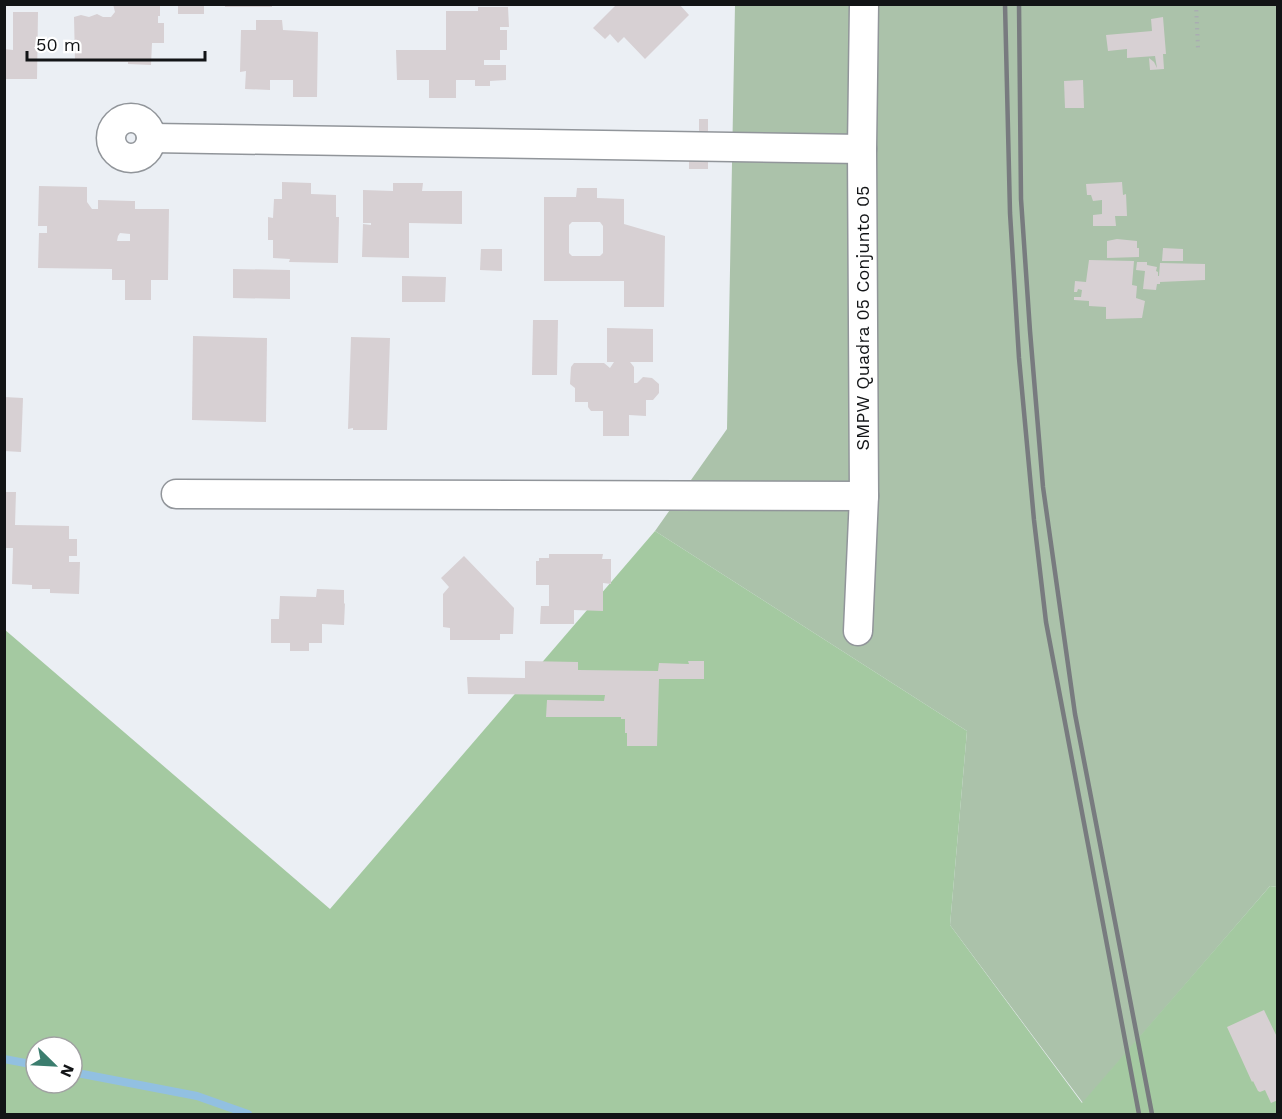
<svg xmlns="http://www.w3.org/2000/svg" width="1282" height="1119" font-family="'Work Sans',sans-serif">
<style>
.green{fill:#abc2aa}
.forest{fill:#a4c9a1;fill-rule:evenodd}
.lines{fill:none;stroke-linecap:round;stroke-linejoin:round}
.stream{stroke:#92c0e1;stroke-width:8}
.building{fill:#d7d0d3;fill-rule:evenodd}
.minor-casing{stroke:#91959a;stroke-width:31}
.path{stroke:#a9adb1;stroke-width:4;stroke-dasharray:1.5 4.5;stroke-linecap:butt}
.minor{stroke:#fff;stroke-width:28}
.rail{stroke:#787b7f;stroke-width:4.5}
.labels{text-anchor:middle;stroke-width:4.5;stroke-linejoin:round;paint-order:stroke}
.street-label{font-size:18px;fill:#121416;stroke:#fff}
</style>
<rect width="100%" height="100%" fill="#ebeff4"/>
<!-- green -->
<path class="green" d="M735,5H1277V887L1270,886L1083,1103L950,925L967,731L655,531L727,429Z"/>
<!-- forest -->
<path class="forest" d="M655,531L967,731L950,925L1082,1103L1270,886L1277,887V1114H5L4,629L330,909ZM36,1047H72V1083H36Z"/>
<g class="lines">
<!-- stream -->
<g class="stream">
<path d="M4,1059L36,1065"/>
<path d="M72,1072L197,1096L248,1114"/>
</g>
</g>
<!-- building -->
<g class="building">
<path d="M113,4H160V16H158V23H164V43H152L151,65L128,64V62L75,61L74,17L81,15L89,17L97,14L103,17H111L115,12Z"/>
<rect x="178" y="4" width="26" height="10"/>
<rect x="225" y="4" width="47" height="3"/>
<path d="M617,4H679L689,15L645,59L624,37L618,43L610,34L605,39L593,28Z"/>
<path d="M478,7H508L509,27H500V30H507V50H500V60H484V65H506V80L490,81V86H475V80H456V98H429V80H397L396,50H446V11H478Z"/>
<path d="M13,12H38L37,79H4V49L13,50Z"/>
<path d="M1163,17L1166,54H1163L1164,69L1150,70L1149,58L1154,62L1157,68L1155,56L1127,58V49L1108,51L1106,35L1152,31L1151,19Z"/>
<path d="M256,20H282L283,30L318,32L317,97H293V80H270V90L245,89L246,71L240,72L241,30H256Z"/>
<path d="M1083,80L1084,108H1065L1064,81Z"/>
<path d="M699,119H708V169H689V157H699Z"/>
<path d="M282,182L311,183V194L336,195V217H339L338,263L289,262L290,259L273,258V240H268V217L273,218L274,199H282Z"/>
<path d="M1122,182L1123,195L1126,194L1127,216H1115L1116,226H1093V215L1102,214V200L1093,201L1091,195H1087L1086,184Z"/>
<path d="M393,183H423L422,191H462V224L409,223V258L362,257L363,224L371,225V223H363V190L393,191Z"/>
<path d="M39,186L87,187V202L92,209H98V200L132,201H135V209H169L168,280H151V300H125V280H112V269L38,268L39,233H47V226H38ZM120,233L130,234V241H117L118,236Z"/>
<path d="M577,188H597V198L624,199V224L665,236L664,307H624V281H544V197H576ZM572,222H600L603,226V253L600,256H572L569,253V225Z"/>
<path d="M1117,239L1137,241V248H1139V257L1107,258V241Z"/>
<path d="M1163,248L1183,249V261H1162Z"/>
<path d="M481,249H502V271L480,270Z"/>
<path d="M1089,260L1134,261L1132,285L1137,286L1136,298L1145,301L1142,318L1106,319V307L1089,306V301L1074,300V297H1081L1082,290L1078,289L1077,292H1074L1075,281L1086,282Z"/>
<path d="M1137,262H1147V265L1157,267L1156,271L1158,272V276H1159L1160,263L1205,264V280L1160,282V284H1157L1156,290L1143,289L1145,271L1136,270Z"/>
<path d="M233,269L290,270V299L233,298Z"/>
<path d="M402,276L446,277L445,302H402Z"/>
<path d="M533,320H558L557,375H532Z"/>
<path d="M607,328L653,329V362H630L634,367V383H637L643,377L652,378L659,384V393L653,400H646V416L629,415V436H603V411H591L588,407V402H575V388L570,384L571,367L574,363H604L610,368L614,362H607Z"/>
<path d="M193,336L267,338L266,422L192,420Z"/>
<path d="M351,337L390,338L387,430H353V428L348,429Z"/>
<path d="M4,397L23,398L21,452L4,451Z"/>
<path d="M4,492H16L15,525L69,526V539H77V556H69V562H80L79,594L50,593V589H32V585L12,584L13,548H4Z"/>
<path d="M549,554H603L602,559H611V584L603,583V611L574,610V624H540L541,606H549V585H536V561H539V558H549Z"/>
<path d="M464,556L514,608L513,634H500V640H450V628L443,627V594L449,587L441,578Z"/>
<path d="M317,589L344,590V604L345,603L344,625L322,624V643H309V651H290V643H271V619H279L280,596L316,597Z"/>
<path d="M525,661L578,662V670L658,671L659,663L689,664L688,661H704V679H659L657,746H627V733H625V719H621V717H546L547,700L604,701L605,695L468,694L467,677L525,678Z"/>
<path d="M1264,1010L1278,1039V1100L1271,1103L1265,1090L1260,1092L1258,1091L1253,1081L1252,1082L1227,1027Z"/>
</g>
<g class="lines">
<!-- minor casing -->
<g class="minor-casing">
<g id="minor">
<circle cx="131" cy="138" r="20"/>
<path d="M151,138L862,149"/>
<path d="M176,494L864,496"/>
<path d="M858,631L864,496L862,149L864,4"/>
</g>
</g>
<!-- path -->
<path class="path" d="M1196,4L1198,48"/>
<!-- minor -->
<use href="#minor" class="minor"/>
<!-- rail -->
<g class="rail">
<path d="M1005,4L1010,213L1019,358L1034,520L1046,622L1139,1114"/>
<path d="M1019,4L1021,199L1030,331L1043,487L1075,714L1152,1114"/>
</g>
</g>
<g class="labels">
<!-- street labels -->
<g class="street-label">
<text transform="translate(863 318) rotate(-90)" y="6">SMPW Quadra 05 Conjunto 05</text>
</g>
</g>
<!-- border -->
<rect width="1282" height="1119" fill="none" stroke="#121416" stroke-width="12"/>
<!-- north arrow -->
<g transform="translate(54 1065) rotate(114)"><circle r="28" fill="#ffffff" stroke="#a0a1a2" stroke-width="1.5"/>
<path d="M0-4.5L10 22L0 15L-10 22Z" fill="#3b7d6e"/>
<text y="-9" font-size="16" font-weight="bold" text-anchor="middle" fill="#121416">N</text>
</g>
<!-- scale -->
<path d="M27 51v9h178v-9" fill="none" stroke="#121416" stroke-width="3"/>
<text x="36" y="51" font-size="18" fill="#121416" stroke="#ffffff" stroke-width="4.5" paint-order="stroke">50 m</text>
</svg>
